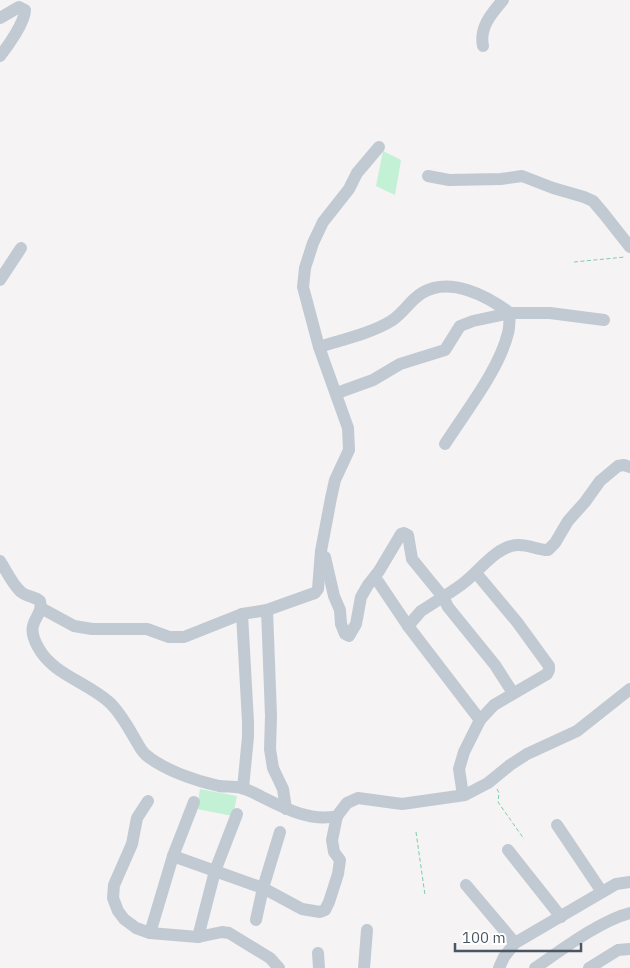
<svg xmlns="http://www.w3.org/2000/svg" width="630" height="968" font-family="'IBM Plex Sans',sans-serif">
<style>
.green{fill:#c3f1d5}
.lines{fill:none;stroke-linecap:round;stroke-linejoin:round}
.path{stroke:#7ad0a6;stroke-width:1;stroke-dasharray:4 2.5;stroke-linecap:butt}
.minor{stroke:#c1cad2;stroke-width:12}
</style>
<rect width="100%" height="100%" fill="#f5f3f3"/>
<!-- green -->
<g class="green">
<path d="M383,151L401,160L395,195L376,186Z"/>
<path d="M200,789L237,796L233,816L197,809Z"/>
</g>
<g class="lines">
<!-- path -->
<g class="path">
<path d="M574,262L625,257"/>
<path d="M497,789L499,793L498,802L524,839"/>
<path d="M416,832L425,895"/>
</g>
<!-- minor -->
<g class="minor">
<path d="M0,18L19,7L25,10C25,22 8,46 0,56"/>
<path d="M483,46C479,27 492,13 503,0"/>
<path d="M428,176L449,180L501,179L522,176L553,188L584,197L593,201L604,214L630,247"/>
<path d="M0,280L21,248"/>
<path d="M319,347C341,340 372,333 391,321C403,314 410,300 422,293C450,276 487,296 510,313C509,320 510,326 508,333C499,370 466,411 445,444"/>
<path d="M337,393L373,380L400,364L445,350L460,326L473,321L510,313H550L604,320"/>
<path d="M325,557L334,596L340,610L341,624L345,634L349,636L356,624L361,597L368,585L379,571L401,534L404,533L408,535L412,559L443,597C451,592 459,587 466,581C480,570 497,546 517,545C528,544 537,550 548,550L555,543L568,521L585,502L600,481L618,466L624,465L630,467"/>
<path d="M0,561C6,570 12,584 21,592C27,597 34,596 40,601C44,619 23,620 38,647C52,674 87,682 109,702C120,712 128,727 135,739C138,744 141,751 146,755C164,770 196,781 219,786C226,787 234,786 241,788C248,789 256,794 262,797C286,809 311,822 337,816L347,803L358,798L402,804L465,795L488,783L510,765L527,754L577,731L630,689"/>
<path d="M375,577L408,626L480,720"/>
<path d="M41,608L74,626L92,629H147L169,637H184L242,614L267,610L309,595L315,593L318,589L321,551L331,498L335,480L349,450L348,428L319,347L303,287L305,268L313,243L323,222L349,189L357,173L379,147"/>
<path d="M267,610L271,716L270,749L273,768L283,789L286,809"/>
<path d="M242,614L248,722V737L243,788"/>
<path d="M408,626L421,611L443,597L448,607L495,665L513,693"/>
<path d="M463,795L459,769L464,752L480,720L494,705L547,674L549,670V666L517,622L476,573"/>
<path d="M148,801L137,818L132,844L114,885L113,898L118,911L124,919L136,928L150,933L198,937L222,932L229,933L270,958L279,968"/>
<path d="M557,825L602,892"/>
<path d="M508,850L561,917"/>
<path d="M173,856L263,888L302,909L320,912L325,910L329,902L338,874L340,860L334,852L332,840L337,816"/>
<path d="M466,885L515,943"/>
<path d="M256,920L263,888L280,832"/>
<path d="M150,933L173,856L194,802"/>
<path d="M198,937L215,871L237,814"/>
<path d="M318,953L319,968"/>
<path d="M364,968L367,930"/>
<path d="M499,968L504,957L515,943L616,884L630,882"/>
<path d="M535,968C560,951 601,920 630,913"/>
<path d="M589,968L618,950L630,949"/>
</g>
</g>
<!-- scale -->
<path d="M455 943v8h126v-8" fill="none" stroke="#4a5661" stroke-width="2.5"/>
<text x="462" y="943" font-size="15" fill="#4a5661" stroke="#ffffff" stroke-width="4" paint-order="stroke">100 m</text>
</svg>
